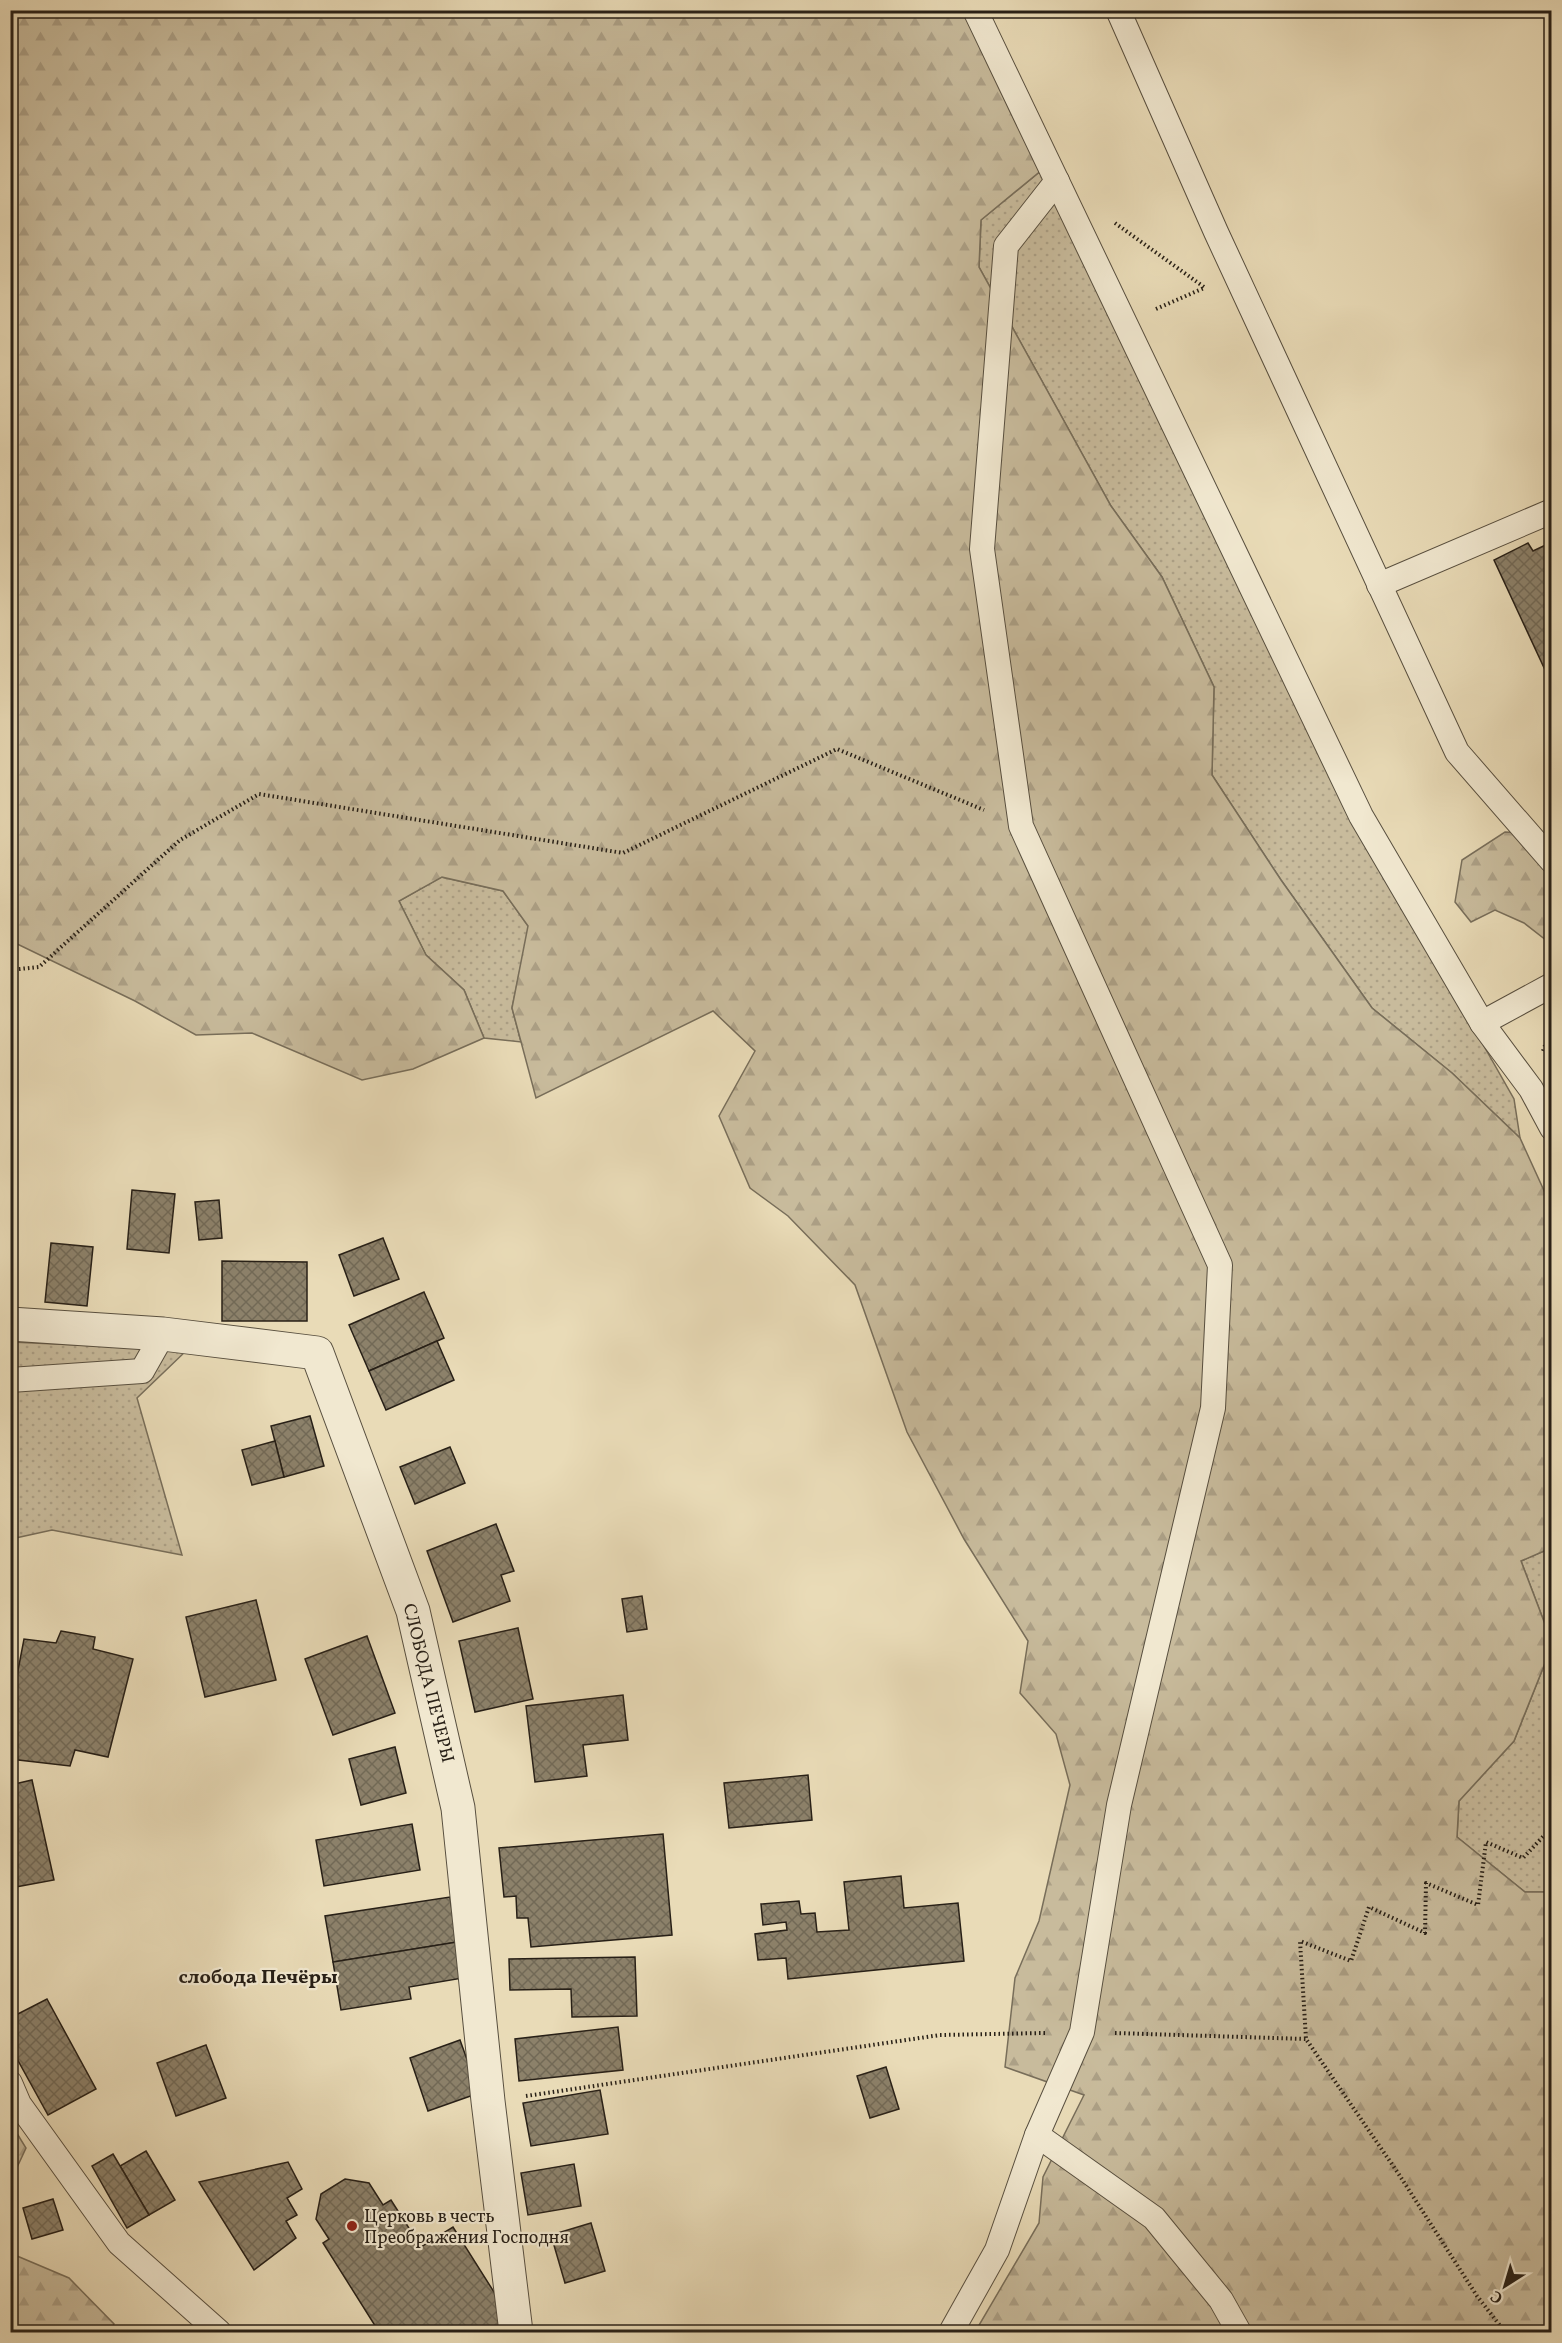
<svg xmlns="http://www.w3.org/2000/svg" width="1562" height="2343" font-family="Vollkorn,serif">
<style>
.green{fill:url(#green-dots);stroke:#786e5a;stroke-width:1.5}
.forest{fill:url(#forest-firs);stroke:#786e5a;stroke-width:1.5}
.building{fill:url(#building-cross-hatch);stroke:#282017;stroke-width:1.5}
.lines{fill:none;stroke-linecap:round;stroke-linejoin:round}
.lane-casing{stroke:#584f3f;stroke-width:26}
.street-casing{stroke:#584f3f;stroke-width:35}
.path{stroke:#282017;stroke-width:4;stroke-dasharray:1.5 3;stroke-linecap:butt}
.lane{stroke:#f1e8d0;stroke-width:24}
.street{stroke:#f1e8d0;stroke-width:33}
.poi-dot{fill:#8f2418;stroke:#f1e8d0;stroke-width:2}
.labels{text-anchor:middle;stroke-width:4.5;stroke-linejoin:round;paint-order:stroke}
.street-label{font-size:18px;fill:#282017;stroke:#f1e8d0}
.poi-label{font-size:18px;fill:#282017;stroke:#f1e8d0;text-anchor:start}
.neighbourhood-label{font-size:20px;font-weight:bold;fill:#282017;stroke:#f1e8d0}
</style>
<defs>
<pattern id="green-dots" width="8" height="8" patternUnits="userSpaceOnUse" patternTransform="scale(1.5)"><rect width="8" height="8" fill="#c8bb9c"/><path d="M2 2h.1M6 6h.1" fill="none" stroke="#aca086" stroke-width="1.8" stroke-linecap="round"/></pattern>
<pattern id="forest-firs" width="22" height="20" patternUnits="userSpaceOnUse" patternTransform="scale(1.5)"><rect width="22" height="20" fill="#c8bb9c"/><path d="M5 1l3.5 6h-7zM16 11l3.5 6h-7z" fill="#aca086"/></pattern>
<pattern id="building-cross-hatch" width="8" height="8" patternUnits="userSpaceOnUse" patternTransform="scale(1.5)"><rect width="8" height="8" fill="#8c816a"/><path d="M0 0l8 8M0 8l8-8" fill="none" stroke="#726956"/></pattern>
</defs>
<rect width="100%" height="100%" fill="#e9dbb7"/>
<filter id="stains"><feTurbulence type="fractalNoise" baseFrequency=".00333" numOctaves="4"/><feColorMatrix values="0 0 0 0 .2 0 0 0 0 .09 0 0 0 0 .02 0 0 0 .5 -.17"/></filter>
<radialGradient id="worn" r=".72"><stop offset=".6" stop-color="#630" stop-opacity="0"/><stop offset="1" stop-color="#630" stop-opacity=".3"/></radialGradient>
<!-- green -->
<g class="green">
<path d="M1043,169L1360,828L1514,1099L1520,1138L1452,1073L1372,1008L1281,880L1212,775L1214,687L1162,577L1111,506L979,267L981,220Z"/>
<path d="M441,877L503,891L529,927L512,1008L521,1042L484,1038L464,990L426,955L399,901Z"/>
<path d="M11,1342L187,1350L137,1398L182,1555L52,1530L11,1539Z"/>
<path d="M1551,1548V1640L1521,1561Z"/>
<path d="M1551,1648V1892H1525L1457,1837L1459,1801L1514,1741Z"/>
</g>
<!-- forest -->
<g class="forest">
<path d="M10,11H964L1043,169L981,220L979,267L1111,506L1162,577L1214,687L1212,775L1281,880L1372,1008L1452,1073L1520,1138L1551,1206V1548L1521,1561L1551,1640V1648L1514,1741L1459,1801L1457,1837L1525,1892H1551V2332H975L1039,2223L1043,2177L1084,2095L1005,2067L1015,1978L1039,1921L1070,1785L1056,1734L1020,1693L1028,1641L964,1539L907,1432L855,1285L788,1216L750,1188L719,1116L755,1051L713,1011L536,1098L512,1008L528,926L503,891L442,877L399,901L426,955L464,990L484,1038L413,1069L362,1080L252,1033L196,1035L135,1001L11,941Z"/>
<path d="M1505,832L1551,834V944L1524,923L1495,910L1471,922L1455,902L1462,860Z"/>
<path d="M10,2122L26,2148L13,2176H10Z"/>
<path d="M10,2253L69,2278L114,2324L110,2332H11Z"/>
</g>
<!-- building -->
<g class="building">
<path d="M1552,542V685L1494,560L1528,543L1533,551Z"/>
<path d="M132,1190L175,1194L169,1253L127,1249Z"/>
<path d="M219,1200L222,1238L199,1240L195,1202Z"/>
<path d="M383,1238L399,1279L354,1296L339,1255Z"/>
<path d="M51,1243L93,1247L87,1306L45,1302Z"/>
<path d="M10,1248H16L15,1304H10Z"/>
<path d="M222,1261L307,1262V1321H222Z"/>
<path d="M424,1292L444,1338L369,1371L349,1325Z"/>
<path d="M437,1341L454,1380L386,1410L369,1371Z"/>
<path d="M310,1416L324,1466L284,1477L271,1426Z"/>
<path d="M275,1441L284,1477L252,1485L242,1450Z"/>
<path d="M450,1447L465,1483L415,1504L400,1467Z"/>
<path d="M496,1524L514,1571L501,1575L510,1601L453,1622L427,1551Z"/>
<path d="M642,1596L647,1629L627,1632L622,1599Z"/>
<path d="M256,1600L276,1680L205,1697L186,1617Z"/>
<path d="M518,1628L533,1699L475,1712L459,1641Z"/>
<path d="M61,1631L95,1637L93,1649L133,1659L108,1757L75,1750L70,1766L10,1759V1712L24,1639L56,1643Z"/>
<path d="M367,1636L395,1713L333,1735L305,1659Z"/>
<path d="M623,1695L628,1740L583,1745L587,1776L535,1782L526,1706Z"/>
<path d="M395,1747L406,1793L361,1805L349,1759Z"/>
<path d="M808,1775L812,1820L729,1828L724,1783Z"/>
<path d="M32,1780L54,1880L10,1888V1785Z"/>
<path d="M412,1824L420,1870L324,1886L316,1840Z"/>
<path d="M663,1834L672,1935L531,1947L528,1918H517L516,1896L504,1897L499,1848Z"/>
<path d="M901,1876L904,1908L958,1903L964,1961L788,1979L786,1958L758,1960L755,1934L787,1930L786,1922L763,1925L761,1904L799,1901L801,1914L815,1913L817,1932L849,1930L844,1882Z"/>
<path d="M450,1897L457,1942L333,1962L325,1916Z"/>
<path d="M457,1942L463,1978L409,1987L411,1999L341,2010L333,1962Z"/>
<path d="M635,1957L637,2016L572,2017L571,1989L510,1990L509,1959Z"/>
<path d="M47,1999L96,2089L48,2115L10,2046V2018Z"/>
<path d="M618,2027L623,2070L519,2081L515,2039Z"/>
<path d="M460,2040L479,2093L428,2111L410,2058Z"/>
<path d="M206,2045L226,2098L176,2116L157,2063Z"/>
<path d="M886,2067L899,2109L870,2118L857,2076Z"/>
<path d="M600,2090L608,2134L531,2146L523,2103Z"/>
<path d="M146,2151L175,2200L149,2215L120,2166Z"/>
<path d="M113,2154L149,2215L127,2228L92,2166Z"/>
<path d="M288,2162L302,2189L287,2198L297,2215L286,2221L296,2238L254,2270L199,2182Z"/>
<path d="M574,2164L581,2206L528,2215L521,2173Z"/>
<path d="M345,2179L369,2183L383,2205L391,2200L421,2247L453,2227L511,2319L503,2332H379L323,2243L329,2239L316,2219L321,2194Z"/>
<path d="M53,2199L63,2230L32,2239L23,2208Z"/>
<path d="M591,2223L605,2271L565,2283L551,2235Z"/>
</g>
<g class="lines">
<!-- lane casing -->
<g class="lane-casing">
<g id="lane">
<path d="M975,10L1361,816L1482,1023L1531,1089L1552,1128"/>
<path d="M1118,10L1216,232L1457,752L1552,861"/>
<path d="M1379,585L1552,511"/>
<path d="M1482,1023L1552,985"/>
<path d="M10,1380L142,1371L163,1334"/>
<path d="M10,2083L19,2104L119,2243L219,2332"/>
<path d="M1037,2135L1154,2218L1221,2300L1239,2332"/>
<path d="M951,2332L997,2250L1037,2135L1082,2032L1119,1805L1213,1408L1220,1265L1021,826L982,549L1006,246L1057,181"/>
</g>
</g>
<!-- street casing -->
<g class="street-casing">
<path id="street" d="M10,1324L163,1334L317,1353L413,1611L458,1808L488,2101L516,2332"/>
</g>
<!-- path -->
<g class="path">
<path d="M1115,223L1204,287"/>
<path d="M1156,309L1204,288"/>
<path d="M10,970L39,967L180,840L259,794L623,853L837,749L984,810"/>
<path d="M1543,1051L1552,1026"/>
<path d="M1115,2033L1306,2039"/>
<path d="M526,2096L940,2035L1045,2033"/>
<path d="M1505,2332L1477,2296L1398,2173L1306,2039L1300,1941L1351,1961L1369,1907L1425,1933L1426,1883L1478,1905L1486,1842L1523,1858L1552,1827"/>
</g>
<!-- lane -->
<use href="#lane" class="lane"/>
<!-- street -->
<use href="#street" class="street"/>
</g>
<!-- markers -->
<circle class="poi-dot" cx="352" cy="2226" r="6"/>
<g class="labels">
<!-- street labels -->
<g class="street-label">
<text transform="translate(429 1683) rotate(76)" y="6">СЛОБОДА ПЕЧЕРЫ</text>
</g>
<!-- poi labels -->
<g class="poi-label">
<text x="364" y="2222">Церковь в честь<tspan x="364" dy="21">Преображения Господня</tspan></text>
</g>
<!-- neighbourhood labels -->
<g class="neighbourhood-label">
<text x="258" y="1983">слобода Печёры</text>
</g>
</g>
<!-- margin -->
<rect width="1562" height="2343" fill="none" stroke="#e9dbb7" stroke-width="36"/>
<rect x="12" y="12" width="1538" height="2319" fill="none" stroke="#282017" stroke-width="3"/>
<rect x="18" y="18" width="1526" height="2307" fill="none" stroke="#282017" stroke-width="1.5"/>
<!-- north arrow -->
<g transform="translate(1505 2286) rotate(217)" stroke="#f1e8d0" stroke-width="4.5" paint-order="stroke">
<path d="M0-4.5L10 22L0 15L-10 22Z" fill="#282017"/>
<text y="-9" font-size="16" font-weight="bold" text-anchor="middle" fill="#282017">С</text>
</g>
<rect width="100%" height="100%" filter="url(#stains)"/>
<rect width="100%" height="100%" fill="url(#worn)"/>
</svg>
